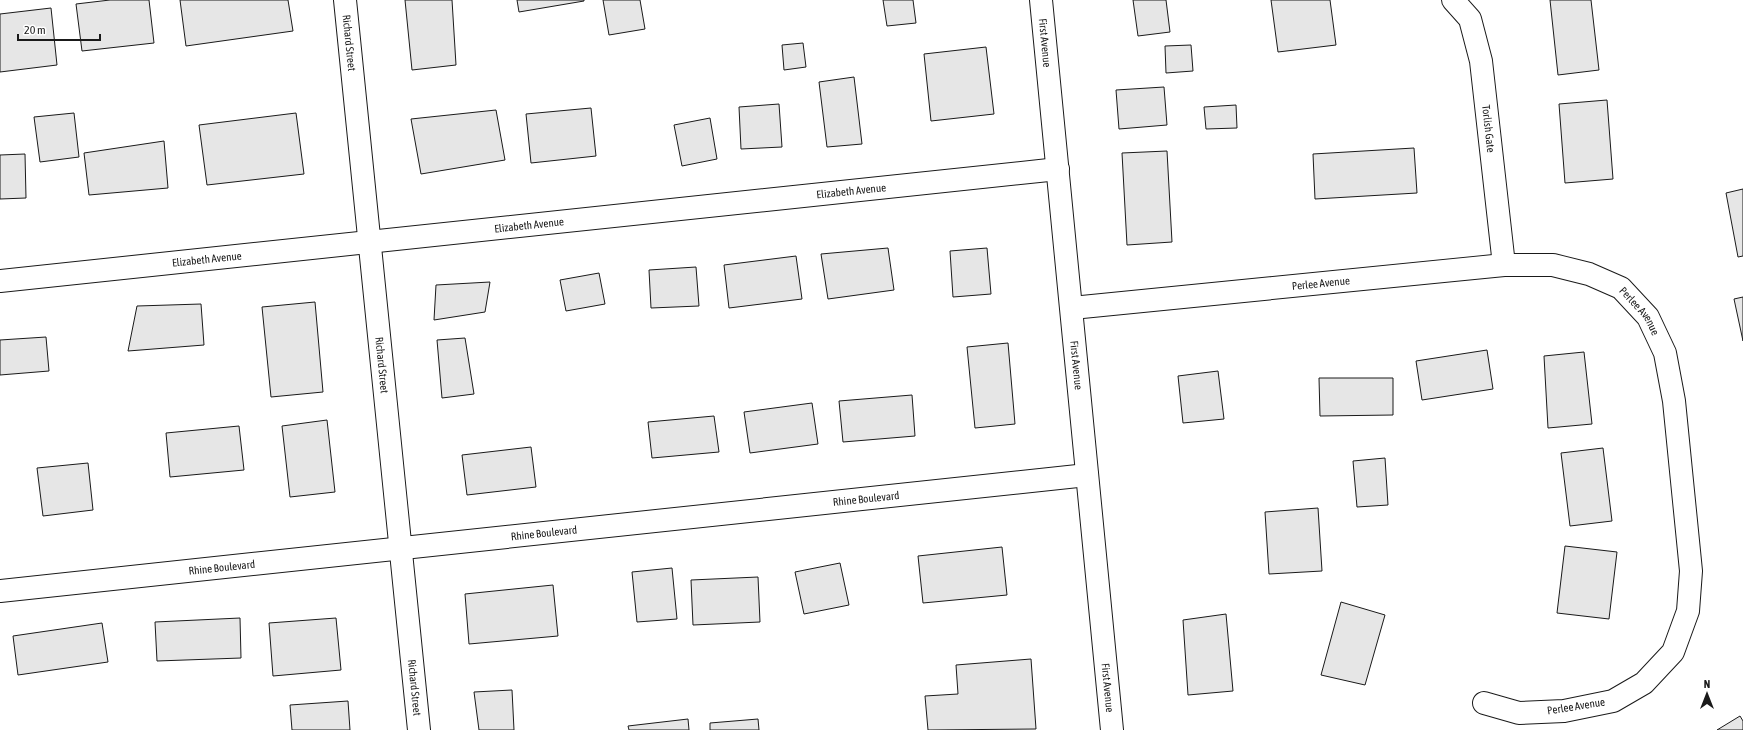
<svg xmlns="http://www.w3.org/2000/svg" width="1743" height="730" font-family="'Asap Condensed',sans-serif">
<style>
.building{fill:#e6e6e6;stroke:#1a1a1a}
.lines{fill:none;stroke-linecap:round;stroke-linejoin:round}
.street-casing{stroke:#1a1a1a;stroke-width:24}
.secondary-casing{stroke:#1a1a1a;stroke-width:24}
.street{stroke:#fff;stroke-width:22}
.secondary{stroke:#fff;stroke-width:22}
.labels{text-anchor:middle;stroke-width:3;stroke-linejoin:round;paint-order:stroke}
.street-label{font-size:11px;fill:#1a1a1a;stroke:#fff}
</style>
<rect width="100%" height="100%" fill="#fff"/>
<!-- building -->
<g class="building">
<path d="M110,0H149L154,43L82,51L76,4Z"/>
<path d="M180,0H288L293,31L186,46Z"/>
<path d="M405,0H452L456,65L412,70Z"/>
<path d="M517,0H584V1L519,12Z"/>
<path d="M603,0H640L645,29L609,35Z"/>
<path d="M883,0H913L916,23L887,26Z"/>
<path d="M1133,0H1166L1170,32L1138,36Z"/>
<path d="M1271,0H1330L1336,45L1278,52Z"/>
<path d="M1550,0H1591L1599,70L1558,75Z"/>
<path d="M51,8L57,65L0,72V14Z"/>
<path d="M803,43L806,67L784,70L782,45Z"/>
<path d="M1191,45L1193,71L1166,73L1165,46Z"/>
<path d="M986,47L994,114L931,121L924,54Z"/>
<path d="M854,77L862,144L827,147L819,82Z"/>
<path d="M1164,87L1167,125L1119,129L1116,90Z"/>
<path d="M1607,100L1613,179L1565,183L1559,104Z"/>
<path d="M779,104L782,147L741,149L739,107Z"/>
<path d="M1236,105L1237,128L1206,129L1204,107Z"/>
<path d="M591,108L596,156L531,163L526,114Z"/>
<path d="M496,110L505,160L421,174L411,119Z"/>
<path d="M74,113L79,157L40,162L34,117Z"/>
<path d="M296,113L304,174L207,185L199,125Z"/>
<path d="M710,118L717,159L682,166L674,125Z"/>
<path d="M164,141L168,188L89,195L84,153Z"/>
<path d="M1414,148L1417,193L1315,199L1313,154Z"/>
<path d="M1167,151L1172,242L1127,245L1122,153Z"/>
<path d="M25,154L26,198L0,199V155Z"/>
<path d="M1743,189V256L1738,257L1726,193Z"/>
<path d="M888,248L894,290L828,299L821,254Z"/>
<path d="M987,248L991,294L953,297L950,251Z"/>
<path d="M796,256L802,299L729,308L724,265Z"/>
<path d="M696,267L699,306L651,308L649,270Z"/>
<path d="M599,273L605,304L566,311L560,280Z"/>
<path d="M490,282L485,312L434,320L436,285Z"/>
<path d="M1743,297V341L1734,299Z"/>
<path d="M315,302L323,392L271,397L262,307Z"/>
<path d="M201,304L204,345L128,351L137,306Z"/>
<path d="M46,337L49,371L0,375V340Z"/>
<path d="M465,338L474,394L442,398L437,340Z"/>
<path d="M1008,343L1015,424L975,428L967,347Z"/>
<path d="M1487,350L1493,389L1422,400L1416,361Z"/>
<path d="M1584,352L1592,424L1548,428L1544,356Z"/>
<path d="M1218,371L1224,419L1183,423L1178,376Z"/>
<path d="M1319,378H1393V415L1320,416Z"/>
<path d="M912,395L915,436L843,442L839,401Z"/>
<path d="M812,403L818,444L750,453L744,412Z"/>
<path d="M714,416L719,452L652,458L648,422Z"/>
<path d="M327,420L335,492L290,497L282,426Z"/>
<path d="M239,426L244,470L170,477L166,433Z"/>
<path d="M531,447L536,487L467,495L462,455Z"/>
<path d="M1603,448L1612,521L1570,526L1561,453Z"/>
<path d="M1385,458L1388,505L1357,507L1353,461Z"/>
<path d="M88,463L93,510L43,516L37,468Z"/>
<path d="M1318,508L1322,571L1269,574L1265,512Z"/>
<path d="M1565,546L1617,552L1609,619L1557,613Z"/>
<path d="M1002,547L1007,595L923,603L918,556Z"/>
<path d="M840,563L849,605L804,614L795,572Z"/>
<path d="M672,568L677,619L637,622L632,572Z"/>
<path d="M758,577L760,622L693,625L691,580Z"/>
<path d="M553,585L558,636L469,644L465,594Z"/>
<path d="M1341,602L1385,615L1365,685L1321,675Z"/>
<path d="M1226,614L1233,691L1188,695L1183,620Z"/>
<path d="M240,618L241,658L157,661L155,622Z"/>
<path d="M336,618L341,670L273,676L269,623Z"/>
<path d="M102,623L108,662L18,675L13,636Z"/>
<path d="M1031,659L1036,729L928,730L925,696L958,694L956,665Z"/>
<path d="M512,690L514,730H479L474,692Z"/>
<path d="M348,701L350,730H292L290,705Z"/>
<path d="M1740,716L1743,721V730H1717Z"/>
<path d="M688,719L689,730H629L628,726Z"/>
<path d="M758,719L759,730H710V723Z"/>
</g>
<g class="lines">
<!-- street casing -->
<g class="street-casing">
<g id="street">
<path id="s1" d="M345,0L419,730"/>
<path id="s2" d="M1453,0L1470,19L1481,61L1504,265"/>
<path id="s3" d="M0,281L1058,169"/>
<path id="s4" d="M1072,308L1504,265H1553L1589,274L1621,288L1648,317L1665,353L1674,401L1691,571L1688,611L1673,652L1644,683L1613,701L1564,711L1519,713L1484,703"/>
<path id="s5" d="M0,591L1087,475"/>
</g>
</g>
<!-- secondary casing -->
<g class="secondary-casing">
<g id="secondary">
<path id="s6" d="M1041,0L1112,730"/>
</g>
</g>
<!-- street -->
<use href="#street" class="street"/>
<!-- secondary -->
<use href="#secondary" class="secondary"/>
</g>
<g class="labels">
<!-- street labels -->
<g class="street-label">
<text dy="4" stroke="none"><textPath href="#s6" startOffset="43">First Avenue</textPath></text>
<text dy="4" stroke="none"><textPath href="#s1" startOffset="43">Richard Street</textPath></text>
<text dy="4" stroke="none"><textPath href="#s2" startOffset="137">Torlish Gate</textPath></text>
<text dy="4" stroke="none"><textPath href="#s3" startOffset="856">Elizabeth Avenue</textPath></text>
<text dy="4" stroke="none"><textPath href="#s3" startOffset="532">Elizabeth Avenue</textPath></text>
<text dy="4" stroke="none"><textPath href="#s3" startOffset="208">Elizabeth Avenue</textPath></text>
<text dy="4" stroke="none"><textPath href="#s4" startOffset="250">Perlee Avenue</textPath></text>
<text dy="4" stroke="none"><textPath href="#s4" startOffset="585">Perlee Avenue</textPath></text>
<text dy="4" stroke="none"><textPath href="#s1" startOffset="367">Richard Street</textPath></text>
<text dy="4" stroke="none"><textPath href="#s6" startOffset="367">First Avenue</textPath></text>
<text dy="4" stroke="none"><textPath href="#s5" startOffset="871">Rhine Boulevard</textPath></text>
<text dy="4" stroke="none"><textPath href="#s5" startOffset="547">Rhine Boulevard</textPath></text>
<text dy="4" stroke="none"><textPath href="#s5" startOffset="223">Rhine Boulevard</textPath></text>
<text dy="4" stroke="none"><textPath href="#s1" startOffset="691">Richard Street</textPath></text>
<text dy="4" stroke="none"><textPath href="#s6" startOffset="691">First Avenue</textPath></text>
<text transform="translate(1576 706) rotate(-9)" y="4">Perlee Avenue</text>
</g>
</g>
<!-- north arrow -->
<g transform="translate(1707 694)" stroke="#ffffff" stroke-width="3" paint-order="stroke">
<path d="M0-3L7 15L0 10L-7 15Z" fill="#1a1a1a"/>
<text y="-6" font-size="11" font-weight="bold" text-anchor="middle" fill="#1a1a1a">N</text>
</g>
<!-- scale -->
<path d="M18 34v6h82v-6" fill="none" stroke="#1a1a1a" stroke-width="2"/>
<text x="24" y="34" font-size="12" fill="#1a1a1a" stroke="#ffffff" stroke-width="3" paint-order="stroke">20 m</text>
</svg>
